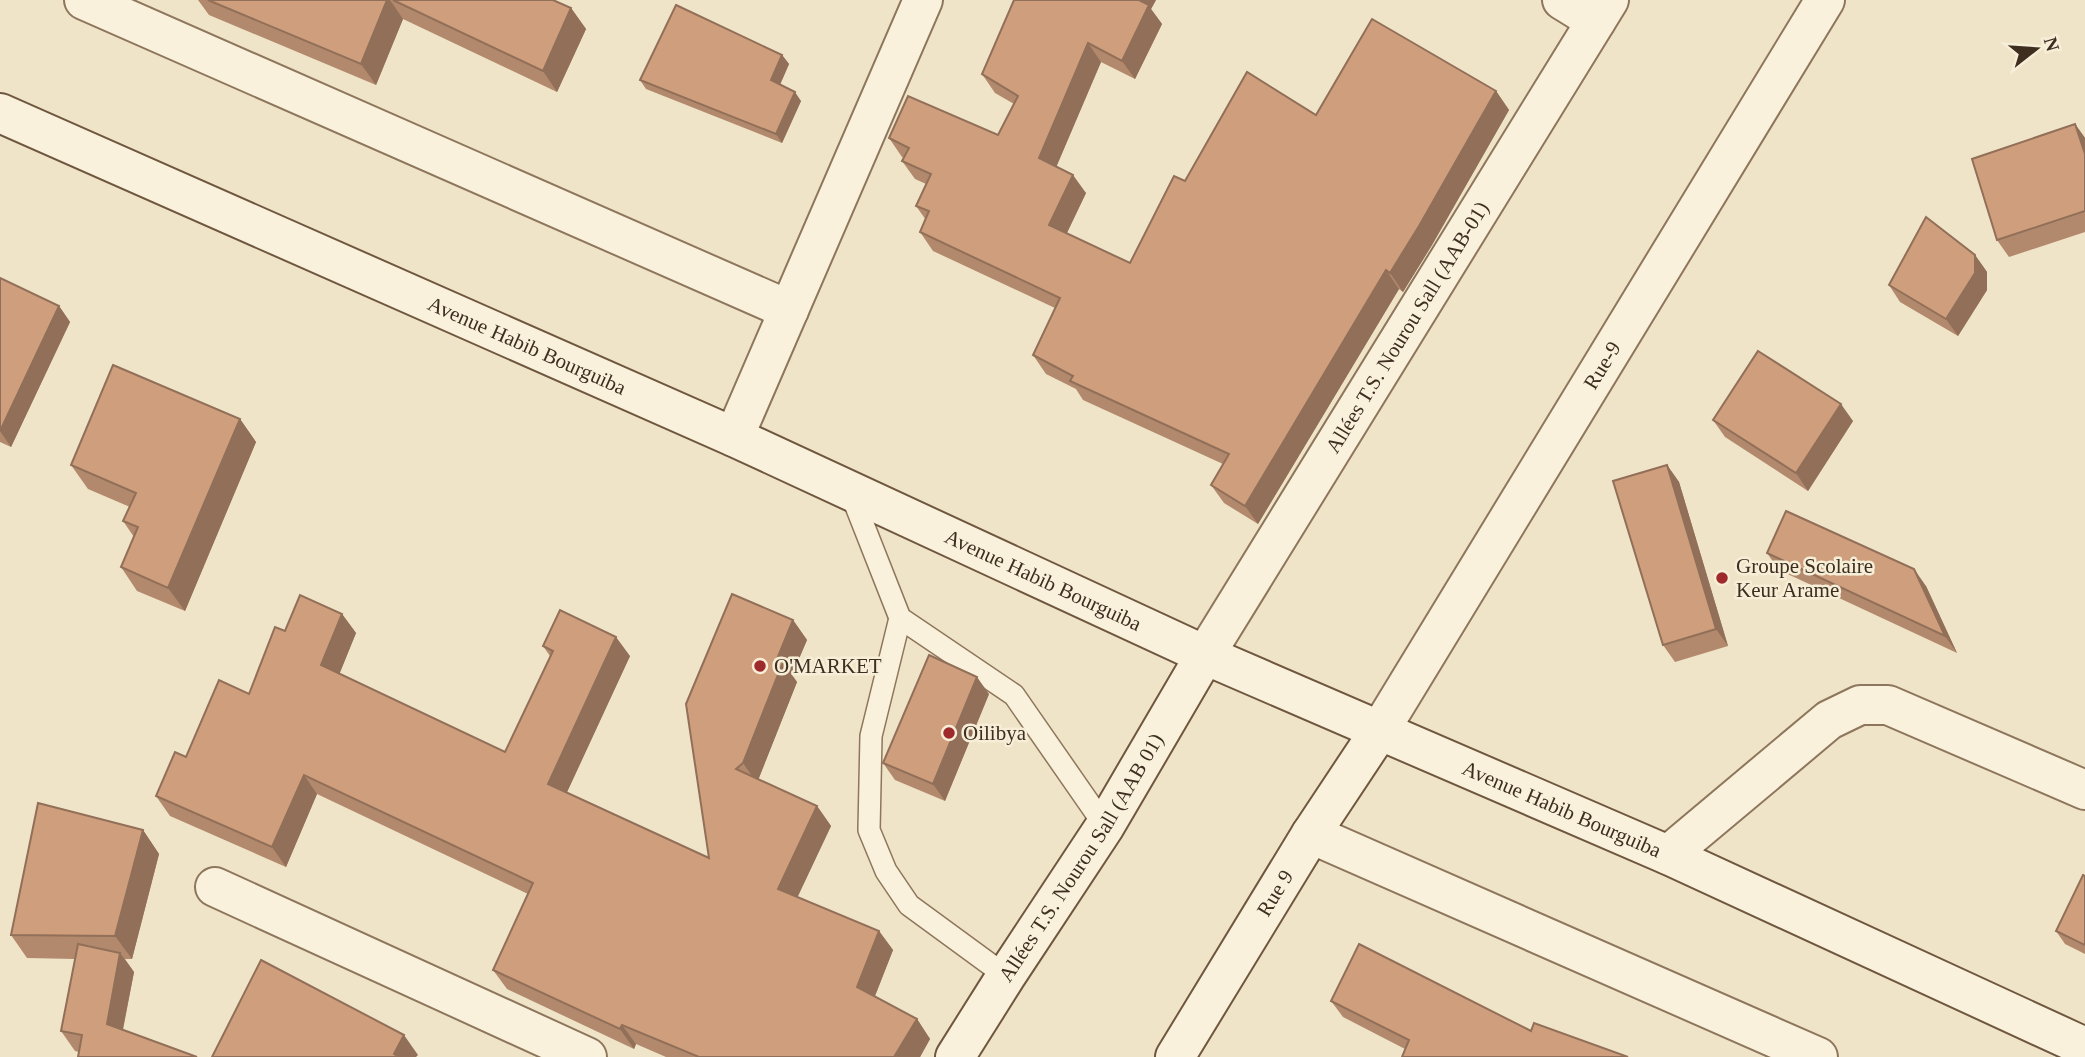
<svg xmlns="http://www.w3.org/2000/svg" width="2085" height="1057" font-family="Georgia,serif">
<style>
.lines{fill:none;stroke-linecap:round;stroke-linejoin:round}
.lane-casing{stroke:#8d765c;stroke-width:24}
.street-casing{stroke:#8d765c;stroke-width:42}
.secondary-casing{stroke:#6f573f;stroke-width:42}
.lane{stroke:#faf1dc;stroke-width:21}
.street{stroke:#faf1dc;stroke-width:38}
.secondary{stroke:#faf1dc;stroke-width:38}
.wall{fill:#b2896c}
.shaded-wall{fill:#916f58}
.building{fill:#cf9f7d;stroke:#916f58;stroke-width:2}
.poi-dot{fill:#9e2a2b;stroke:#f7eed8;stroke-width:2.5}
.labels{text-anchor:middle;stroke-width:5;stroke-linejoin:round;paint-order:stroke}
.street-label{font-size:21px;fill:#3d2e20;stroke:#f7eed8}
.poi-label{font-size:21px;fill:#3d2e20;stroke:#f7eed8;text-anchor:start}
</style>
<rect width="100%" height="100%" fill="#f0e4c8"/>
<g class="lines">
<!-- lane casing -->
<g class="lane-casing">
<g id="lane">
<path d="M850,491L900,618L1014,695L1105,826"/>
<path d="M900,618L871,736L869,830L886,871L909,905L1006,976"/>
</g>
</g>
<!-- street casing -->
<g class="street-casing">
<g id="street">
<path d="M84,0L789,310"/>
<path d="M1562,0L1596,21"/>
<path d="M734,437L923,0"/>
<path id="s1" d="M1205,655L1609,0"/>
<path id="s2" d="M1380,730L1825,0"/>
<path d="M1311,834L1818,1057"/>
<path d="M1668,855L1829,720L1860,705H1888L2085,790"/>
<path d="M215,887L587,1057"/>
</g>
</g>
<!-- secondary casing -->
<g class="secondary-casing">
<g id="secondary">
<path id="s3" d="M0,113L734,437L1205,655L1668,855L2085,1047"/>
<path id="s4" d="M955,1057L1006,976L1105,826L1205,655"/>
<path id="s5" d="M1175,1057L1311,834L1380,730"/>
</g>
</g>
<!-- lane -->
<use href="#lane" class="lane"/>
<!-- street -->
<use href="#street" class="street"/>
<!-- secondary -->
<use href="#secondary" class="secondary"/>
</g>
<!-- wall -->
<g class="wall">
<path d="M198,0H553L571,8L586,29L557,92L403,19L376,85L209,15Z"/>
<path d="M1014,0H1156L1151,9L1162,24L1135,79L1101,62L1056,167L1086,193L1067,233L1130,263L1185,181L1316,115L1496,91L1509,110L1432,245L1403,292L1399,289L1258,524L1224,503L1211,485L1223,464L1083,400L1076,389L1046,374L1033,355L1055,308L933,251L920,232L926,220L916,206L926,184L915,179L902,161L904,158L902,157L889,138L998,135L1014,104L995,93L982,74Z"/>
<path d="M782,55L789,64L780,85L801,101L782,143L646,89L640,80Z"/>
<path d="M2075,124L2085,138V232L2009,257L1997,240Z"/>
<path d="M1975,255L1987,272V290L1958,336L1900,302L1889,285Z"/>
<path d="M0,278L59,306L70,322L11,447L0,442Z"/>
<path d="M240,419L256,442L185,611L137,591L121,567L134,537L123,521L130,507L88,489L71,465Z"/>
<path d="M1713,420L1853,421L1808,491L1725,437Z"/>
<path d="M1667,465L1679,482L1728,646L1675,662L1663,645Z"/>
<path d="M1767,553L1926,586L1957,653L1779,570Z"/>
<path d="M342,614L356,633L339,674L505,752L550,656L543,646L630,656L567,792L709,858L686,704L793,620L807,640L792,675L797,682L758,780L817,806L831,826L797,897L879,931L893,950L875,996L917,1019L930,1039L920,1057H666L636,1044L634,1049L507,989L493,970L528,894L317,794L286,867L170,816L156,796L186,757L249,694Z"/>
<path d="M989,694L945,801L895,780L883,763Z"/>
<path d="M143,830L159,854L132,959H125L134,972L123,1030L79,1052L75,1051L61,1031L75,959L27,958L11,935Z"/>
<path d="M2085,876V954L2065,944L2056,931Z"/>
<path d="M1331,1001L1531,1031L1405,1049L1343,1017Z"/>
</g>
<!-- shaded-wall -->
<g class="shaded-wall">
<path d="M387,0H390L403,19L376,85L361,64Z"/>
<path d="M1135,0H1156L1151,9L1162,24L1135,79L1122,61Z"/>
<path d="M571,8L586,29L557,92L543,71Z"/>
<path d="M1088,43L1101,62L1052,177L1039,158Z"/>
<path d="M782,55L789,64L778,89L771,80Z"/>
<path d="M1496,91L1509,110L1432,245L1403,292L1390,273Z"/>
<path d="M795,92L801,101L782,143L776,134Z"/>
<path d="M2075,124L2085,138V154Z"/>
<path d="M1073,175L1086,193L1062,243L1049,225Z"/>
<path d="M1975,255L1987,272V290L1958,336L1946,319Z"/>
<path d="M1386,270L1399,289L1258,524L1245,506Z"/>
<path d="M59,306L70,322L11,447L0,431Z"/>
<path d="M1841,404L1853,421L1808,491L1796,473Z"/>
<path d="M240,419L256,442L185,611L168,588Z"/>
<path d="M1667,465L1679,482L1728,646L1716,629Z"/>
<path d="M1914,569L1926,586L1957,653L1945,636Z"/>
<path d="M342,614L356,633L335,685L321,665Z"/>
<path d="M793,620L807,640L792,675L797,682L757,783L743,763L777,659Z"/>
<path d="M616,637L630,656L562,803L548,784Z"/>
<path d="M977,677L989,694L945,801L933,784Z"/>
<path d="M304,775L317,794L286,867L272,847Z"/>
<path d="M817,806L831,826L792,909L778,889Z"/>
<path d="M143,830L159,854L132,959L115,936Z"/>
<path d="M879,931L893,950L871,1006L857,987Z"/>
<path d="M120,953L134,972L120,1043L107,1024Z"/>
<path d="M917,1019L930,1039L920,1057H894Z"/>
<path d="M622,1025L636,1044L634,1049L620,1029Z"/>
<path d="M404,1035L418,1055L416,1057H396L394,1054Z"/>
</g>
<!-- building -->
<g class="building">
<path d="M208,0H387L361,64Z"/>
<path d="M393,0H553L571,8L543,71Z"/>
<path d="M1014,0H1139L1149,5L1122,61L1088,43L1039,158L1073,175L1049,225L1130,263L1174,176L1185,181L1247,72L1316,115L1372,19L1496,91L1419,226L1390,273L1386,270L1245,506L1211,485L1229,454L1070,381L1073,376L1033,355L1060,298L920,232L929,211L916,206L931,174L902,161L909,148L889,138L908,96L998,135L1018,96L982,74Z"/>
<path d="M676,5L782,55L771,80L795,92L776,134L640,80Z"/>
<path d="M2075,124L2085,154V211L1997,240L1972,159Z"/>
<path d="M1926,217L1975,255V273L1946,319L1889,285Z"/>
<path d="M0,278L59,306L0,431Z"/>
<path d="M1758,351L1841,404L1796,473L1713,420Z"/>
<path d="M113,365L240,419L168,588L121,567L138,527L123,521L136,493L71,465Z"/>
<path d="M1667,465L1716,629L1663,645L1613,481Z"/>
<path d="M1786,511L1914,569L1945,636L1767,553Z"/>
<path d="M732,594L793,620L777,659L783,662L743,763L736,769L817,806L778,889L879,931L857,987L917,1019L894,1057H699L622,1025L620,1029L493,970L533,883L304,775L272,847L156,796L175,752L186,757L219,680L249,694L275,627L285,631L300,595L342,614L321,665L505,752L553,651L543,646L560,610L616,637L548,784L709,858L686,704Z"/>
<path d="M929,655L977,677L933,784L883,763Z"/>
<path d="M38,803L143,830L115,936L11,935Z"/>
<path d="M2083,875L2085,876V945L2056,931Z"/>
<path d="M78,944L120,953L107,1024L197,1057H78L82,1035L61,1031Z"/>
<path d="M1359,944L1531,1031L1534,1023L1628,1057H1402L1409,1040L1331,1001Z"/>
<path d="M261,960L404,1035L394,1054L399,1057H212Z"/>
</g>
<!-- markers -->
<g class="poi-dot">
<circle cx="1722" cy="578" r="7"/>
<circle cx="760" cy="666" r="7"/>
<circle cx="949" cy="733" r="7"/>
</g>
<g class="labels">
<!-- street labels -->
<g class="street-label">
<text dy="7" stroke="none"><textPath href="#s1" startOffset="385">Allées T.S. Nourou Sall (AAB-01)</textPath></text>
<text dy="7" stroke="none"><textPath href="#s3" startOffset="576">Avenue Habib Bourguiba</textPath></text>
<text dy="7" stroke="none"><textPath href="#s2" startOffset="427">Rue-9</textPath></text>
<text dy="7" stroke="none"><textPath href="#s3" startOffset="1143">Avenue Habib Bourguiba</textPath></text>
<text dy="7" stroke="none"><textPath href="#s3" startOffset="1710">Avenue Habib Bourguiba</textPath></text>
<text dy="7" stroke="none"><textPath href="#s4" startOffset="236">Allées T.S. Nourou Sall (AAB 01)</textPath></text>
<text dy="7" stroke="none"><textPath href="#s5" startOffset="192">Rue 9</textPath></text>
</g>
<!-- poi labels -->
<g class="poi-label">
<text x="1736" y="573">Groupe Scolaire<tspan x="1736" dy="24">Keur Arame</tspan></text>
<text x="774" y="673">O'MARKET</text>
<text x="963" y="740">Oilibya</text>
</g>
</g>
<!-- north arrow -->
<g transform="translate(2036 49) rotate(73)" stroke="#f7eed8" stroke-width="5" paint-order="stroke">
<path d="M0-5L12 26L0 18L-12 26Z" fill="#3d2e20"/>
<text y="-10" font-size="19" font-weight="bold" text-anchor="middle" fill="#3d2e20">N</text>
</g>
</svg>
